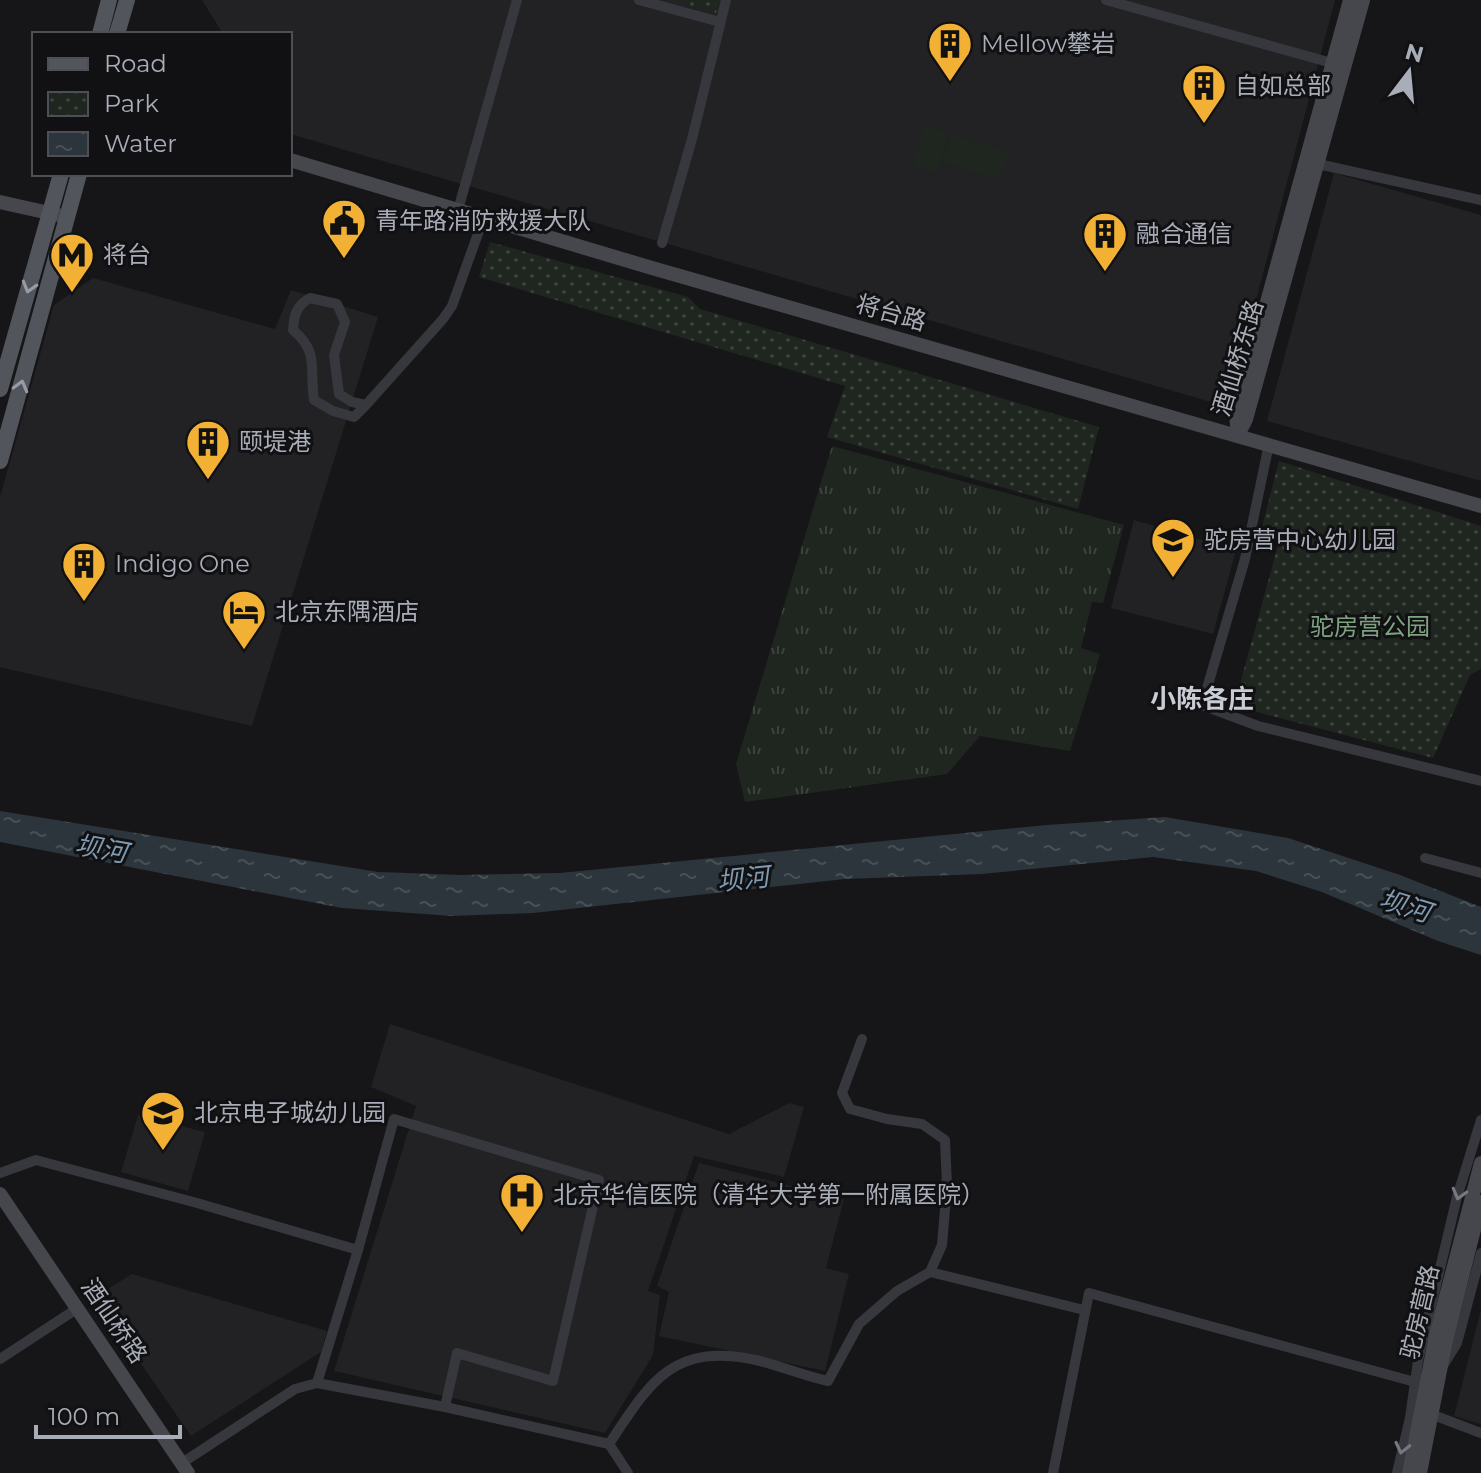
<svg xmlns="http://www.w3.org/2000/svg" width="1481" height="1473" font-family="Montserrat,'Noto Sans SC',sans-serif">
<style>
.built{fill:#222225}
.grass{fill:url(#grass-tufts)}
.park{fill:url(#park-dots)}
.pitch{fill:#1e261f}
.water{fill:url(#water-ripples)}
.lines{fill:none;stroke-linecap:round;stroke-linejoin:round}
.street{stroke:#37383d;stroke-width:10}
.secondary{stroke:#45474d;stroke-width:14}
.primary{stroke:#53555c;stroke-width:16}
.oneway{stroke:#979ba6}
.oneway2{stroke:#757881}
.labels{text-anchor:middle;stroke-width:6;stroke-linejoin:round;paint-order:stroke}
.poi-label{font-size:24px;fill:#a8adb8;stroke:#111113;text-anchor:start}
.street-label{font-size:24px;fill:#a8adb8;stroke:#111113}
.park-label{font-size:24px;fill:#7fa381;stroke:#111113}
.neighbourhood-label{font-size:26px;font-weight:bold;fill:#c9ccd4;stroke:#111113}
.water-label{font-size:26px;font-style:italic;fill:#7f9bb3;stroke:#111113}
</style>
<defs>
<pattern id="grass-tufts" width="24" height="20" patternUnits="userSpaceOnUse" patternTransform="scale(2)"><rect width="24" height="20" fill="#1e261f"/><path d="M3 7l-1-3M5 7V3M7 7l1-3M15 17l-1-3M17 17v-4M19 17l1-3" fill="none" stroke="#3c433d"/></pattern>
<pattern id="park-dots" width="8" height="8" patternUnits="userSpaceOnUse" patternTransform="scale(2)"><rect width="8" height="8" fill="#1e261f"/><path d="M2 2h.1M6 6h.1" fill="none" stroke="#3c433d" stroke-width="1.8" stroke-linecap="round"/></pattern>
<pattern id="water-ripples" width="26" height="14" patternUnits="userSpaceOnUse" patternTransform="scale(2)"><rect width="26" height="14" fill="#2c353c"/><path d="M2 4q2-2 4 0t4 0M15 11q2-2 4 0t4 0" fill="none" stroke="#485056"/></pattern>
</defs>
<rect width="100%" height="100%" fill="#161618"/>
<!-- built -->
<g class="built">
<path d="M202,0H1335L1228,407L290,134V34H223Z"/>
<path d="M1334,173L1481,215V481L1267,421Z"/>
<path d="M93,278L275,329L291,290L378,317L252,726L0,667V497L54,305Z"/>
<path d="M1134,520L1236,550L1213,634L1111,608Z"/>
<path d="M390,1024L729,1134L789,1103L804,1107L784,1177L694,1156L648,1291L660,1295L653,1355L605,1433L334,1371L416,1106L371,1087Z"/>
<path d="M138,1115L205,1132L188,1191L121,1172Z"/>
<path d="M699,1163L844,1199L826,1268L849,1274L825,1371L659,1336L669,1292L657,1286Z"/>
<path d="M132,1274L327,1331L321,1352L191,1436L95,1297Z"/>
<path d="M1481,1310V1424L1454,1416Z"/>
</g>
<!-- grass -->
<path class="grass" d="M832,446L1124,525L1103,603L1092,602L1081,648L1100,654L1070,751L980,736L947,774L745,802L736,764Z"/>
<!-- park -->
<g class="park">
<path d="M669,0H720L716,13Z"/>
<path d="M490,242L688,297L700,309L1099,427L1078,509L827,437L845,386L479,277Z"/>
<path d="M1279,461L1481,526V669L1470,675L1433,758L1234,706L1280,538L1261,531Z"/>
</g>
<!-- pitch -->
<g class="pitch">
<path d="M924,125L949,133L938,173L912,166Z"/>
<path d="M951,135L1009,151L1000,180L943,163Z"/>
</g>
<!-- water -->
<path class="water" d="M0,811L378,872L461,875L560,873L1047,825L1165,817L1288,838L1400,875L1481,907V955L1438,941L1322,892L1256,871L1153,857L982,874L845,879L533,913L452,916L342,908L0,842Z"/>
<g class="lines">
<!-- street -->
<g class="street">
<path d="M639,0L720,22"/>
<path d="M1106,0L1339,65"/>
<path d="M1318,164L1481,200"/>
<path d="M458,210L517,0"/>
<path d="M662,243L692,139L726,0"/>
<path d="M366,405L354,417L333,411L314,400C309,369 320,353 293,330C294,315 296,306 310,298L337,304L345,322L334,355L339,394L352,402L366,405L443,319L452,306L484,217"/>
<path d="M1269,444L1245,559L1202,705L1258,726L1481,781"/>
<path d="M1425,858L1481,873"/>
<path d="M0,1173L36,1160L197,1203L358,1250"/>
<path d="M930,1272L1084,1310"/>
<path d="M0,1359L78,1308"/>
<path d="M1444,1364L1457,1343L1481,1253"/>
<path d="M317,1383L358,1250L394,1119L599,1180L553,1381L457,1353L445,1407"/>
<path d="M1428,1413L1481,1433"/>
<path d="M609,1444C650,1382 673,1342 756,1360C781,1366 804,1376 828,1381L859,1324L897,1291L930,1272L942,1245L947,1185L945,1140L922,1124L887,1119L850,1109L842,1093L862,1039"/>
<path d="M182,1463L295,1389L317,1383L445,1407L609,1444L628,1473"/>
<path d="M1053,1473L1089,1293L1426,1385"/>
<path d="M1397,1473L1410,1418L1418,1361L1457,1197L1481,1120"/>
</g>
<!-- secondary -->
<g class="secondary">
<path d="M290,160L652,268L1481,506"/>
<path d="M0,202L67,217"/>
<path d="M1238,434L1236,415L1350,0"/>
<path d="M1238,435L1246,419L1363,0"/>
<path d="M0,1194L188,1473"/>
<path d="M1409,1473L1436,1335L1481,1163"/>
<path d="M1420,1473L1446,1340L1481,1202"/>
</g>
<!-- primary -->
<g class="primary">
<path d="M100,34L109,0"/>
<path d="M117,34L127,0"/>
<path d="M0,389L61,174"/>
<path d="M0,461L79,174"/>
</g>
</g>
<!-- one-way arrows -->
<defs><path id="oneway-chevron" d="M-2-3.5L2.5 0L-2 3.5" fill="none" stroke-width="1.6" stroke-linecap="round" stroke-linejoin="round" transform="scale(2)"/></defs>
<g class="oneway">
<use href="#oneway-chevron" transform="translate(29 287) rotate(106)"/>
<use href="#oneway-chevron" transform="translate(21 386) rotate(-75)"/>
</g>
<g class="oneway2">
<use href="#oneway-chevron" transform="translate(1459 1194) rotate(105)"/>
<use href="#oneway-chevron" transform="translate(1402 1448) rotate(103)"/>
</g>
<!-- icons -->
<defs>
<g id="building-pin" transform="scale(2.3)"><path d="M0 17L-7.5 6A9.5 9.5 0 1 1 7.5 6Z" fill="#f2b134" stroke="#111113"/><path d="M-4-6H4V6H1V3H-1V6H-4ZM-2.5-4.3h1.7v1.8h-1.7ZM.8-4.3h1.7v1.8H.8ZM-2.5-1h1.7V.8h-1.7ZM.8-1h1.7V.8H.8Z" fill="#111"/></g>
<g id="civic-pin" transform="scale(2.3)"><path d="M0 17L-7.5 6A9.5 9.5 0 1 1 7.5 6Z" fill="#f2b134" stroke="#111113"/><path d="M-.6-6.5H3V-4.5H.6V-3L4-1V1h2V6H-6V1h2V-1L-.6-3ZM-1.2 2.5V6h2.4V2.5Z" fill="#111"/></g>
<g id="metro-pin" transform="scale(2.3)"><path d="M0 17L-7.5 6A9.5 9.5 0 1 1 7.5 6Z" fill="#f2b134" stroke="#111113"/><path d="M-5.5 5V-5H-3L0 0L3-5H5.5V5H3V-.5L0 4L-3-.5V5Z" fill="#111"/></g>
<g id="school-pin" transform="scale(2.3)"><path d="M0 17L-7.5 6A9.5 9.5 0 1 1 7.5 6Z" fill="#f2b134" stroke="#111113"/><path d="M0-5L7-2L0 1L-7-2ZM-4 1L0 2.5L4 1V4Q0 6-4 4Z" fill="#111"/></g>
<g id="hotel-pin" transform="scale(2.3)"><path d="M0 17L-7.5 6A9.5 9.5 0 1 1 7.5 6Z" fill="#f2b134" stroke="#111113"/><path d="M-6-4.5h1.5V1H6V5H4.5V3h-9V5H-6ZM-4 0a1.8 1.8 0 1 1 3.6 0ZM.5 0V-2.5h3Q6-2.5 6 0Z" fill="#111"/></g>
<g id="hospital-pin" transform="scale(2.3)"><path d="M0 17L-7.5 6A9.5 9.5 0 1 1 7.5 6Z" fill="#f2b134" stroke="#111113"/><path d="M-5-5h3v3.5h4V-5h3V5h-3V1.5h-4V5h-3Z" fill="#111"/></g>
</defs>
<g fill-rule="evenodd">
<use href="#building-pin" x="950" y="44"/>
<use href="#building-pin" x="1204" y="86"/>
<use href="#civic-pin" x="344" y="221"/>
<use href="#building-pin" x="1105" y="234"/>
<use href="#metro-pin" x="72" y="255"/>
<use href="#building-pin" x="208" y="442"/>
<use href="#school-pin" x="1173" y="540"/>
<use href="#building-pin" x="84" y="564"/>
<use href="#hotel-pin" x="244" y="612"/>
<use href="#school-pin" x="163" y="1113"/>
<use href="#hospital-pin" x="522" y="1195"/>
</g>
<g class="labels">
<!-- poi labels -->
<g class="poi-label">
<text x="981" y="52">Mellow攀岩</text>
<text x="1235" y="94">自如总部</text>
<text x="375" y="229">青年路消防救援大队</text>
<text x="1136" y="242">融合通信</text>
<text x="103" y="263">将台</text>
<text x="239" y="450">颐堤港</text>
<text x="1204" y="548">驼房营中心幼儿园</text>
<text x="115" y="572">Indigo One</text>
<text x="275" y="620">北京东隅酒店</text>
<text x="194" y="1121">北京电子城幼儿园</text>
<text x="553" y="1203">北京华信医院（清华大学第一附属医院）</text>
</g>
<!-- street labels -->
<g class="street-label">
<text transform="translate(891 313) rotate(16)" y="8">将台路</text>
<text transform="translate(1238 358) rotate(-73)" y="8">酒仙桥东路</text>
<text transform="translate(1420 1312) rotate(-77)" y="8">驼房营路</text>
<text transform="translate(114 1321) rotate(56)" y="8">酒仙桥路</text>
</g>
<!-- park labels -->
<g class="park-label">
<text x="1370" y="635">驼房营公园</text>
</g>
<!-- neighbourhood labels -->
<g class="neighbourhood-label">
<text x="1202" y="708">小陈各庄</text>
</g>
<!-- water labels -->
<g class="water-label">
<text transform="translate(101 849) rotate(10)" y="9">坝河</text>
<text transform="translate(743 879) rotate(-6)" y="9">坝河</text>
<text transform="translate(1405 906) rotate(17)" y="9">坝河</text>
</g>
</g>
<!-- legend -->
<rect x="32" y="32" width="260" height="144" fill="#111113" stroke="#4d4f55" stroke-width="2"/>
<rect x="48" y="58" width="40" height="12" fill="#53555c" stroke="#4d4f55" stroke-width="2"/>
<text x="104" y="72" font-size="24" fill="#a8adb8">Road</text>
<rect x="48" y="92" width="40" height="24" fill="url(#park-dots)" stroke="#4d4f55" stroke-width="2"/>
<text x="104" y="112" font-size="24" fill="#a8adb8">Park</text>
<rect x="48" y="132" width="40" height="24" fill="url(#water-ripples)" stroke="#4d4f55" stroke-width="2"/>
<text x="104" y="152" font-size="24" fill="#a8adb8">Water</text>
<!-- north arrow -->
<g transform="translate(1409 72) rotate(16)" stroke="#111113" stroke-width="6" paint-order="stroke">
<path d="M0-6L14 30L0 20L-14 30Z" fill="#a8adb8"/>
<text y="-12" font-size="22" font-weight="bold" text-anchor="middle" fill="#a8adb8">N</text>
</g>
<!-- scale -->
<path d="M36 1425v12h144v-12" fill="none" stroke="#a8adb8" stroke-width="4"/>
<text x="48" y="1425" font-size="24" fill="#a8adb8" stroke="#111113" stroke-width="6" paint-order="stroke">100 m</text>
</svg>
